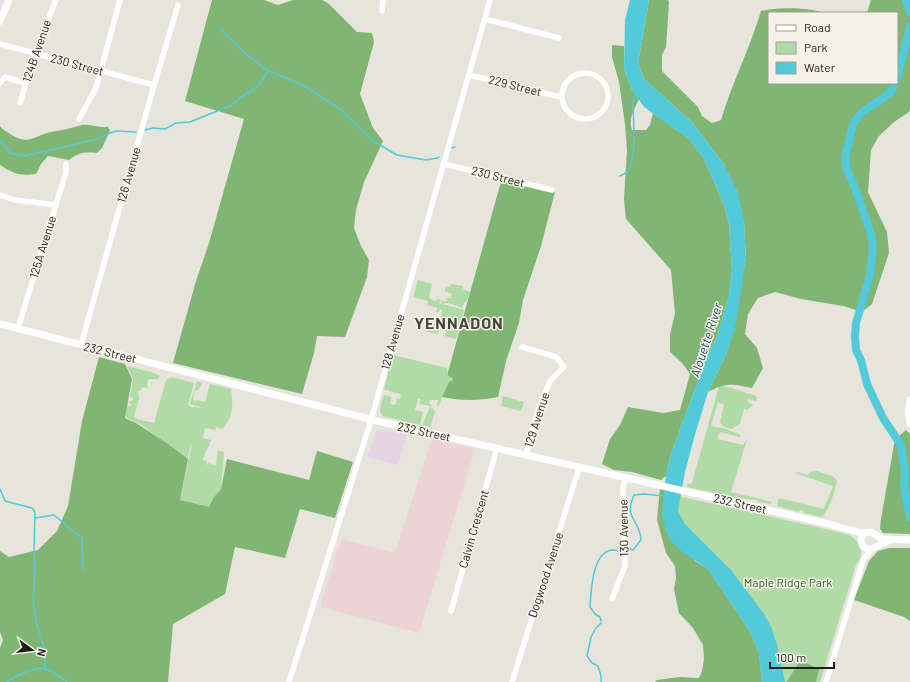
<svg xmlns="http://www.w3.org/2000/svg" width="910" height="682" font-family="Barlow,sans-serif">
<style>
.commercial{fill:#e5d4e5}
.education{fill:#eed3d5}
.green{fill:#b0daa6}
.forest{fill:#81b573}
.water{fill:#52cad9}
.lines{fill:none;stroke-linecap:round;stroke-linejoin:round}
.stream{stroke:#52cad9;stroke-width:1.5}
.river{stroke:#52cad9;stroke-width:8}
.minor{stroke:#fff;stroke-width:5.5}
.major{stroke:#fff;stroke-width:7}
.labels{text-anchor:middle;stroke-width:3;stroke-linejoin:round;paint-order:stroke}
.street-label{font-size:12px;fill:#1f1e1a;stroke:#f4f2e8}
.park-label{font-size:12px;fill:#295b1a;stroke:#f4f2e8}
.water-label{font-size:13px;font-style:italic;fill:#1a4e55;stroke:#f4f2e8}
.district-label{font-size:16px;font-weight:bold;letter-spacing:1px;fill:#46443c;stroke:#f4f2e8}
</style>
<rect width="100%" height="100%" fill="#e7e4db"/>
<!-- commercial -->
<path class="commercial" d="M383,430L407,435L398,465L367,457L377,431Z"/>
<!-- education -->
<path class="education" d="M432,438L475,449L419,633L320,607L341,539L395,553Z"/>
<!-- green -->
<g class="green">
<path d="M418,280L432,284L429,298H431V300L436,301L437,299L441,300L439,303L441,304L442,301L446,302L447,298H451L452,294L445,291V288L451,286V284L463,286V289L470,292L467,301L465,302L462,308L448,303L442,304L464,310L456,339L445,336L447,330L440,328L438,334L424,331L430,323H436L438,320H441L442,310L440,309L439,312H436L437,308L427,305L428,301L413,297Z"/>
<path d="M393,354L397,356L447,368L448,376L452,378L453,380C446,385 442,397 439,406H437L438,400H430L429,404L432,405L431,408L434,409L435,412L430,427L423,425C424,419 428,413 430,406L420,404V399H418L415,410L423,412L420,425L386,417C376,414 381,403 384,395L392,397L390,403L393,405L396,404L397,398L400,399L401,394L385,390L384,389Z"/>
<path d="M127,366L143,370V371C149,370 155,374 160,376L158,379H149L147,383L148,388L142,387L141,390L138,392L139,399L134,417L137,419L154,423L166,380H167L168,378L170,379L171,377L194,383L188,405L193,408V407L203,408L190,404L197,381L202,383L198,391L195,390L193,400L196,401L197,400L205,402L210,384L231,389C233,404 234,418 222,429L216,427L215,430L205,428L203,438L211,440V442H209L210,444L205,453L203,460L207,461L206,466L208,463L216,466L218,450L224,452L221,489L214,497L209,508L180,500L192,444L189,451L188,458L180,455L142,425L127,418L126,415L127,407L131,406V404L129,403V401H132L133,398L130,397L133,379Z"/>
<path d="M719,386L732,388L756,396L757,399L756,401L748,399V402L753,405L747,410L744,409L740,424L732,429C726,428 723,427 720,422L724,405L718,402L711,425L714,427L723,428L741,435L740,437L720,432L718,435V439L743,445L747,439L731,492L772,502L774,498L771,504L759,502L757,500L744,499L687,487V483L688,484L692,483Z"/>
<path d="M503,396L524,402L521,411L501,406Z"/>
<path d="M817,471L834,477L837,481C835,490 829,511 822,517L804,513V511L800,510L799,512L777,506L779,498L824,509L833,486L795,473L798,472L807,475L811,472Z"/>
<path d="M665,493L843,533C859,537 867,551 856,565L820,682H762L759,654L751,633Z"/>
</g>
<!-- forest -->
<g class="forest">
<path d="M212,0H264L278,5L293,0H322L328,3L357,32L372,33L374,42L360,94L373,128L383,141L364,182L356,210L354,228L361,246L369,260L367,277L345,337L317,336L314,353L302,394L173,363L196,281L209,243L244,119L185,101Z"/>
<path d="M649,0H668L669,2L666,47L662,55V71L698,107L702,116L712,123L721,120C732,83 750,48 761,11C777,7 809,7 824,13H769V83H897V13H867L871,0H910V109L909,112L894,122L879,136L871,150L868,192L887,232L889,253L872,304L862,312L843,306L801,299L775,292L758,298L748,314L745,334L757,348L763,368L752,388C733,384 726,382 708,392L728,350L746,258L744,222L724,164L691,121L644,79L638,64Z"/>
<path d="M612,45L624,46V69L632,90L639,99C634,110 628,119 632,130H646L650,125L653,113L689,139L704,159L724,205L729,225L732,270L729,294L717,337L705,361L670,457L666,476L661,480L632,472L614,470L602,464L610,439L620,425L628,407L663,413L680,410L690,374L682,363L670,352V335L675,313L671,270L626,219L624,199L627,151L625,124L619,82L612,57Z"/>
<path d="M82,125C92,124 97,128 108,127L110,131L102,148L97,153C84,152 80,152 69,160L48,156L41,164L36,174C20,176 14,174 0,165V126C3,130 6,131 10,134C30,146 33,136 51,132C62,130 72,128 82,125Z"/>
<path d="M502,178L555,192L541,246L523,300L519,323L506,361L498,397C479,401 461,401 442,397L449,382L453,380L452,378L448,376V372Z"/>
<path d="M99,357L125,364L132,379L125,418L136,423L165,442L188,459L180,500L209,507L214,497L221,489L227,459L309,480L317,451L353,462L335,518L300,509L285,558L235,547L225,594L173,624L168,682H0V648L3,640L0,632V551L9,557L38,550L57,531L68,506L82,421Z"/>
<path d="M906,430L910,434V534L883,533L880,529L881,519L895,439Z"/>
<path d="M660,487L666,488L664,499L695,561L708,569L751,633L759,654L762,682H655L657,680L679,677L699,678L702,671L704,659L703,645L693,628L679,613L674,589L676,578L675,566L666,553L657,520Z"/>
<path d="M889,548H910V621L904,617L854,600L869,561L878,551Z"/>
<path d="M800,660L819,669L816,682H787Z"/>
</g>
<!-- water -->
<path class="water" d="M630,0H649L638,64L644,79L691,121L724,164L738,192L744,222L746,258L736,324L728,350L708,392L694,438L685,472L678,511L685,524L731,570L764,614L772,629L778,648L785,682H762L759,654L751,633L708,569L681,551L670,540L665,528L662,512L666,476L670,457L705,361L717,337L729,294L732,270L729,225L724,205L704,159L689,139L644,107L632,90L624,69L625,20Z"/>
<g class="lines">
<!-- stream -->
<g class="stream">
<path d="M220,29L246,54L265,69L304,86L339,108L373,141L397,155L426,160L438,158L439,157"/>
<path d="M145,130L153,128L165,129L176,123L190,122L232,105L241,97L251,91L260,84L268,71"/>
<path d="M0,140L10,153L24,156L94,140L105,135L116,131L136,132"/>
<path d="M452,148L455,147"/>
<path d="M620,176C623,175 626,173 628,171C637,160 633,115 633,100L635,94"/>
<path d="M0,489L5,501L32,508L35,512L34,547L35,572L33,600L37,624L44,648L45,669"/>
<path d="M35,518L54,515L82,538L83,570"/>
<path d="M629,549L633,550L641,540C640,518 623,520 634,495L644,494L664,496"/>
<path d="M601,621L600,617L595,614L590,607C591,592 592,552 612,550C615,550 619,551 621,551"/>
<path d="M601,623L596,628L591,637L587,656L592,663L598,666L601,676V682"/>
<path d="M7,682C15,676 32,668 42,668C51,669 60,677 67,682"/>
</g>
<!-- river -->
<g class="river">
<path d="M906,0L910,12"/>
<path d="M897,78L910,27"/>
<path d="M895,83L890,93L861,113L853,124L846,153V167L855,188L871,234L873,246L870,275L856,323L855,337L856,350L861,360L867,384L883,418L901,445L905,472L904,487L910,517"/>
</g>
<!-- minor -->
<g class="minor">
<path d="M382,11L383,0"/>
<path d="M485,19L559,38"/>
<path d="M0,44L154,85"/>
<circle cx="585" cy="96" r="23"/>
<path d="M469,75L556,96H562"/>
<path d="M0,83L5,77L26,83"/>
<path d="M20,103L35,54L56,0"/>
<path d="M79,119L96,88L120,0"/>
<path d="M444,164L552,190"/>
<path d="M0,195L15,200L56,205"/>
<path d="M18,328L66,172V164"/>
<path d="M81,345L153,89L178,5"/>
<path d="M522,347L556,357L564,367L550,381L538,411L526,455"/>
<path d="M612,599L625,566L623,488L625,478"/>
<path d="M451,611L497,448"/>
<path d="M289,682L371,420L490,0"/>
<path d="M512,682L579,468"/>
<path d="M826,682L863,560L873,548"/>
</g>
<!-- major -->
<g class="major">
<path d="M0,21L9,0"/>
<path d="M0,324L377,421L829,524L861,533L871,532L883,539L910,540"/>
<path d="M910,400L908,412L910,424"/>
<path d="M865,533C859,538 860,549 870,549C874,549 885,542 890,540"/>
</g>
</g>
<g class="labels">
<!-- street labels -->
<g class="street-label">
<text transform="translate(37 51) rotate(-71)" y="4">124B Avenue</text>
<text transform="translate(77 65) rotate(15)" y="4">230 Street</text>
<text transform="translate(515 86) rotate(14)" y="4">229 Street</text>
<text transform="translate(129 175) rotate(-74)" y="4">126 Avenue</text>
<text transform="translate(498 177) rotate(14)" y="4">230 Street</text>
<text transform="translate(43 247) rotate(-73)" y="4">125A Avenue</text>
<text transform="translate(393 342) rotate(-74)" y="4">128 Avenue</text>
<text transform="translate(110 353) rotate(14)" y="4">232 Street</text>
<text transform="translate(537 420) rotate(-72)" y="4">129 Avenue</text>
<text transform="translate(424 432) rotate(12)" y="4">232 Street</text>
<text transform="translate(740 504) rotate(13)" y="4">232 Street</text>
<text transform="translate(624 528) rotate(-91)" y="4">130 Avenue</text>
<text transform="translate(474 529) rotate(-74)" y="4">Calvin Crescent</text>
<text transform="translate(546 575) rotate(-72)" y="4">Dogwood Avenue</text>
</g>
<!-- park labels -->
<g class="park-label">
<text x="788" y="587">Maple Ridge Park</text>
</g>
<!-- water labels -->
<g class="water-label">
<text transform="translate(706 340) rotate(-72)" y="5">Alouette River</text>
</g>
<!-- district labels -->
<g class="district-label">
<text x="459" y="329">YENNADON</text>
</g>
</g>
<!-- legend -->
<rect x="768" y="12" width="130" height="72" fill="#f4f2e8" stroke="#9f9d96"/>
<rect x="776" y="25" width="20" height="6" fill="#ffffff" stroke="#9f9d96"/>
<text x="804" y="32" font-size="12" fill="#1f1e1a">Road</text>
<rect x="776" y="42" width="20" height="12" fill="#b0daa6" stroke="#9f9d96"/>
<text x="804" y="52" font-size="12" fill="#1f1e1a">Park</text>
<rect x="776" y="62" width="20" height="12" fill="#52cad9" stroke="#9f9d96"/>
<text x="804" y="72" font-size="12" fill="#1f1e1a">Water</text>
<!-- north arrow -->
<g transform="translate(32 650) rotate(105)" stroke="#f4f2e8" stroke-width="3" paint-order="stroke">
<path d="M0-3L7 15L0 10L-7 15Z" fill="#1f1e1a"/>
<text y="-6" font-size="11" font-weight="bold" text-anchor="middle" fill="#1f1e1a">N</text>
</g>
<!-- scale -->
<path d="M770 662v6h64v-6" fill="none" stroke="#1f1e1a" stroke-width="2"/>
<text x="776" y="662" font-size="12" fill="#1f1e1a" stroke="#f4f2e8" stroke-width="3" paint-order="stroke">100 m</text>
</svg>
